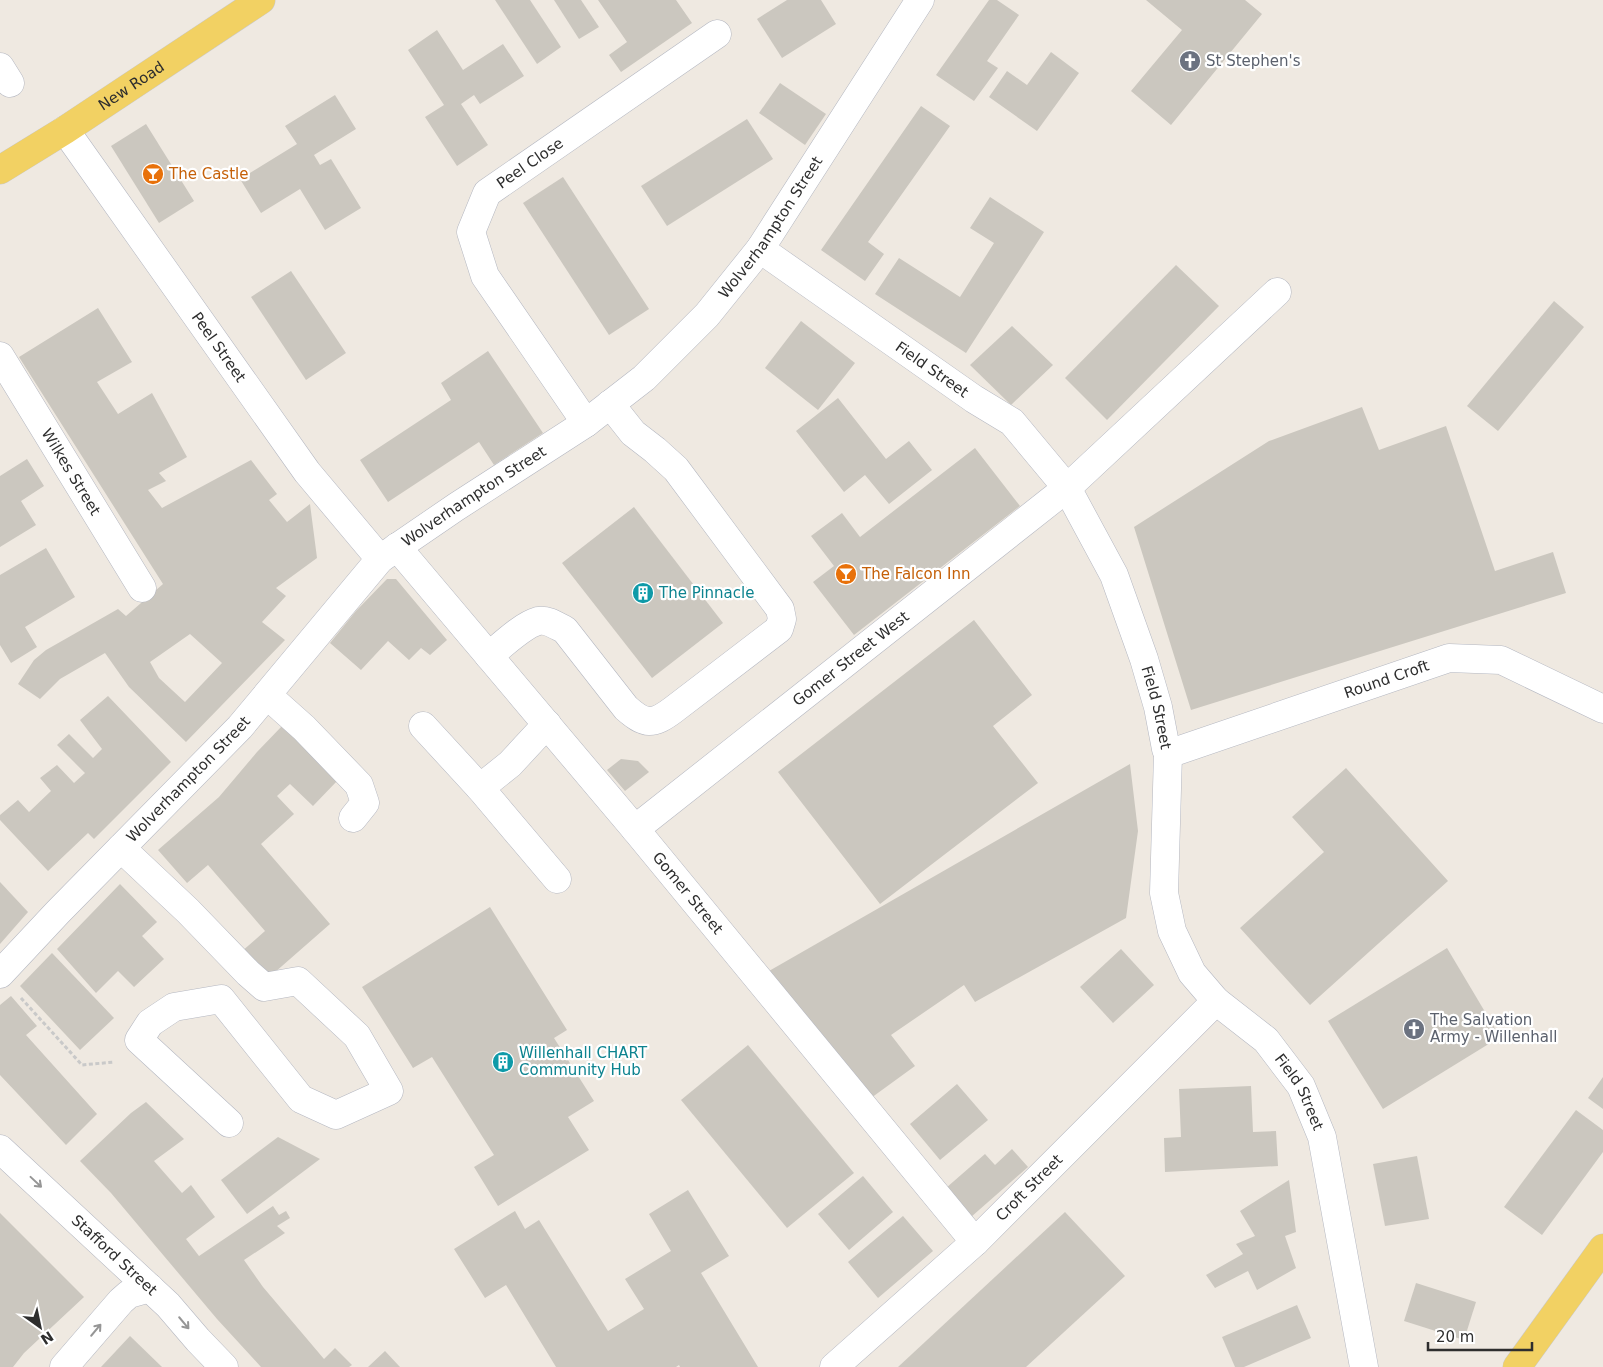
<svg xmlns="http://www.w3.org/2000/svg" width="1603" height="1367" font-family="'DejaVu Sans',sans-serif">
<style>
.building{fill:#cbc7bf;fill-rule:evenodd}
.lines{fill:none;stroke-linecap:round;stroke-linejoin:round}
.minor-casing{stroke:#b4b7c1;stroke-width:29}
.major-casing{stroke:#c9c9c9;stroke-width:29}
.path{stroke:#c9c9c9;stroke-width:3;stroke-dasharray:4 2.5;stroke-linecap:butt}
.minor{stroke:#fff;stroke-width:28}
.major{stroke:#f2d163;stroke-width:28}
.oneway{stroke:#969696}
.labels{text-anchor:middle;stroke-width:4.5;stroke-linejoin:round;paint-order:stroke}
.worship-label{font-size:15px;fill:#5b616d;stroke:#fff;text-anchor:start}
.street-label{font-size:15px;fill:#2e2e2e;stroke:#fff}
.food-label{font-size:15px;fill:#c56008;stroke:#fff;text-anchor:start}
.culture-label{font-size:15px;fill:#0d838f;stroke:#fff;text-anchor:start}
</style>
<rect width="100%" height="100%" fill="#efe9e1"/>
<!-- building -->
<g class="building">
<path d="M495,0H530L561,47L537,64Z"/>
<path d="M554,0H581L599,27L579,39Z"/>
<path d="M598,0H676L692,23L621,72L609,55L627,42Z"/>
<path d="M787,0H821L836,24L782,58L757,19Z"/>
<path d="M989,0H997L1019,15L987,61L998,68L974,101L936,75Z"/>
<path d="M1146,0H1245L1262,14L1171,125L1131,91L1182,30Z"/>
<path d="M437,30L463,70L503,44L524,76L480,104L474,95L461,104L488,145L457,166L425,117L444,105L408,50Z"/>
<path d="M1051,52L1079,73L1037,131L989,97L1007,71L1027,85Z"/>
<path d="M780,83L826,114L805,145L759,113Z"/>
<path d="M335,95L356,129L314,155L320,165L331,159L361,208L325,230L300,189L261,213L240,179L297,144L285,126Z"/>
<path d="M921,106L950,126L868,242L884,254L865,281L821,250Z"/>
<path d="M747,119L773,159L667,226L641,186Z"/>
<path d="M146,124L194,201L159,223L111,146Z"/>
<path d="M563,177L649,309L609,335L523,203Z"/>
<path d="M990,197L1044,232L966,353L875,294L899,258L960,297L994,243L970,228Z"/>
<path d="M1176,265L1219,306L1107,420L1065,378Z"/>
<path d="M291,271L346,353L306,380L251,297Z"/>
<path d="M1554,301L1584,327L1498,431L1467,406Z"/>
<path d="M98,308L132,362L97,382L118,414L152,393L187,457L159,473L166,481L148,490L162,508L251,460L277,494L269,500L287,522L310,504L317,558L276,588L286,596L262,622L285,640L186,742L129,687L105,653L60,679L40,699L18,684L34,660L46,650L118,609L126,616L163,584L19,357ZM190,634L222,663L185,702L159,678L150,662Z"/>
<path d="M801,321L855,363L818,410L765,368Z"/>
<path d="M1012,326L1053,365L1011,405L970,365Z"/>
<path d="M488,351L543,433L494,465L479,442L388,502L360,460L451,400L441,383Z"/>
<path d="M838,398L886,459L909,441L932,470L889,504L865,475L844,492L796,431Z"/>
<path d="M1362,407L1379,450L1446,426L1495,571L1553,552L1566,593L1191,710L1134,527L1269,441Z"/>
<path d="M975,448L1020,506L854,635L813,582L834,566L811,536L842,513L860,537Z"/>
<path d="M27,459L44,486L21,501L36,525L0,547V476Z"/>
<path d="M634,507L723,623L652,678L562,563Z"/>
<path d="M46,548L75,597L25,627L37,647L11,663L0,645V575Z"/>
<path d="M387,579H396L447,640L430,655L421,648L409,660L388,641L361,670L330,643L356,611Z"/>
<path d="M974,620L1032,695L993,726L1038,783L880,904L778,772Z"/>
<path d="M108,696L171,762L94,839L88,833L48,871L0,820V815L18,800L29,812L51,791L40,778L57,765L74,783L85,773L57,745L69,734L93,758L102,749L80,720Z"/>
<path d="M282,726L338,780L313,806L290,784L277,796L294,814L261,844L330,924L266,980L241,952L265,931L208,865L187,883L158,850L219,797L257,752Z"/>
<path d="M621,759L638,761L649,772L625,791L607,770Z"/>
<path d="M1130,764L1138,831L1126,918L975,1002L964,985L891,1035L915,1066L871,1098L769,971Z"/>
<path d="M1346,768L1448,881L1310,1005L1240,928L1324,852L1292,817Z"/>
<path d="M0,882L28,912L0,944Z"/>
<path d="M120,884L157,922L142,936L164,959L134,987L118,971L96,993L57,949Z"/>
<path d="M490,907L567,1030L554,1038L594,1101L568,1117L589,1150L498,1206L474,1167L494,1155L432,1057L413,1068L362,987Z"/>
<path d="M1447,948L1500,1037L1383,1109L1328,1021Z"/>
<path d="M1121,949L1154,985L1113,1023L1080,987Z"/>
<path d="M52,953L114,1018L80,1050L20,986Z"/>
<path d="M11,996L37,1026L26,1035L97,1114L66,1145L0,1075V1005Z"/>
<path d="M748,1045L854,1173L787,1228L681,1100Z"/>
<path d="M1603,1077V1109L1588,1098Z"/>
<path d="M957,1084L988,1120L940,1160L910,1124Z"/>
<path d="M1251,1086L1253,1132L1276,1131L1278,1166L1165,1172L1164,1138L1181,1137L1179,1089Z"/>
<path d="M146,1102L184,1139L154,1161L182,1193L191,1185L215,1217L186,1239L199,1256L273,1206L279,1215L286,1211L290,1218L277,1226L285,1233L244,1260L263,1287L324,1359L335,1348L352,1365L349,1367H261L217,1319L111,1193L80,1161L131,1113Z"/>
<path d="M1576,1110L1603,1130V1152L1542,1235L1504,1207Z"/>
<path d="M278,1137L320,1159L247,1214L221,1180Z"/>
<path d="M1012,1149L1028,1167L971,1217L946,1188L985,1154L995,1165Z"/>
<path d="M1417,1156L1429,1219L1385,1226L1373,1164Z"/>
<path d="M863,1176L893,1212L849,1250L818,1214Z"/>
<path d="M1289,1180L1296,1232L1285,1236L1296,1268L1257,1290L1248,1271L1215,1288L1206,1275L1243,1254L1236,1244L1255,1236L1240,1211Z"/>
<path d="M688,1190L729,1256L701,1273L758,1367H680L679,1365L676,1367H556L506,1285L485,1298L454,1249L515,1211L525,1229L539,1220L608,1331L644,1309L625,1279L671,1251L649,1214Z"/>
<path d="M1065,1212L1125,1276L1026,1367H898Z"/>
<path d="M0,1213L84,1297L24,1353L13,1367H0Z"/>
<path d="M903,1216L933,1251L878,1298L848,1262Z"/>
<path d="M1416,1283L1476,1302L1464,1340L1404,1321Z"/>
<path d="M1297,1305L1311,1338L1244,1367H1235L1222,1337Z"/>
<path d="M130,1336L162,1367H101Z"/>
<path d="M385,1351L400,1367H368Z"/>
</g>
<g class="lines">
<!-- minor casing -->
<g class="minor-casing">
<g id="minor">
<path d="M0,67L10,83"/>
<path id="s1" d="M65,130L307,472L380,559"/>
<path id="s2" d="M760,249L974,399L1012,422L1067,488L1114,575L1144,659L1158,707L1166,749L1168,754L1164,893L1172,931L1192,973L1216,1001L1266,1040L1301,1086L1322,1137L1364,1367"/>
<path id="s3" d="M0,356L142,588"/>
<path id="s4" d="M586,423L485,276L471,232L487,193L717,34"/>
<path id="s5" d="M397,547L635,829L975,1242"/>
<path d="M489,656C501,646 523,625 538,621C547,619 557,626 565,630L626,708C645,725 653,725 673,710L779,629L782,619L780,609L676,469L655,450L633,433L610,404"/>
<path d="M267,695L304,728L359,785L365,803L353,818"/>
<path d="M423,726L480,788L510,764L547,724"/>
<path id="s6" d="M1168,754L1449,658L1501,660L1603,709"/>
<path d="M480,788L557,879"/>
<path id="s7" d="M635,829L1067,488L1277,292"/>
<path d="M121,848L188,911L248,973L264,987L298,981L357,1036L389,1091L336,1115L301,1099L221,999L174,1007L150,1023L139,1040L229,1123"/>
<path id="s8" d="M0,974L58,912L240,727L380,559L456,507L586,423L644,378L707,315L760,249L920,0"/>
<path id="s9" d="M0,1149L168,1305L198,1340L224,1367"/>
<path d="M64,1367L121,1301L129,1294L150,1288"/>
<path id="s10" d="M834,1367L975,1242L1216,1001"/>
</g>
</g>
<!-- major casing -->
<g class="major-casing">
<g id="major">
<path id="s11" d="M0,170L65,130L261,0"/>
<path d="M1517,1367L1603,1248"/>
</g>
</g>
<!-- path -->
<path class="path" d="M21,998L82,1065L114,1062"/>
<!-- minor -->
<use href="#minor" class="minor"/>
<!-- major -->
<use href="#major" class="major"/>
</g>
<!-- one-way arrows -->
<defs><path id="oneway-shaft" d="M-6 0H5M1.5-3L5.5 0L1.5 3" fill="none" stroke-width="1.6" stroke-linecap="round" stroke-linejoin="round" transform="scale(1.25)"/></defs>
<g class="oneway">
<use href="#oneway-shaft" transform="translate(36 1182) rotate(43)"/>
<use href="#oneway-shaft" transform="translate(184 1323) rotate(50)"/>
<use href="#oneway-shaft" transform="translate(96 1330) rotate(-50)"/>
</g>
<!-- icons -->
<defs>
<g id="church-disc" transform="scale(1.125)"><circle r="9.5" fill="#6b7280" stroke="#fff"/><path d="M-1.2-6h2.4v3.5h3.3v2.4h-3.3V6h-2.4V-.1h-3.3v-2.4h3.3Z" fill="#fff"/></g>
<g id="bar-disc" transform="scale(1.125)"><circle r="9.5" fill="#e8710a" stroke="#fff"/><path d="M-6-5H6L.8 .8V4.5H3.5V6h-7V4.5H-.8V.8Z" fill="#fff"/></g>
<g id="building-disc" transform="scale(1.125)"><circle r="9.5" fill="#0f9aa8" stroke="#fff"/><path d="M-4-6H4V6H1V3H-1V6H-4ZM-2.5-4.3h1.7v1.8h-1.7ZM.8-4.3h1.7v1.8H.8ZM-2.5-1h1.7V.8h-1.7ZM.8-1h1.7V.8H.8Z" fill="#fff"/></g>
</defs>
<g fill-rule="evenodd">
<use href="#church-disc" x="1190" y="61"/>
<use href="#bar-disc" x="153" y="174"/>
<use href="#bar-disc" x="846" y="574"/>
<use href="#building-disc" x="643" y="593"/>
<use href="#church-disc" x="1414" y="1029"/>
<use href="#building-disc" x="503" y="1062"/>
</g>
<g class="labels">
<!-- worship labels -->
<g class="worship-label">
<text x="1206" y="66">St Stephen's</text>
<text x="1430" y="1025">The Salvation<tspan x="1430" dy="17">Army - Willenhall</tspan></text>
</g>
<!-- street labels -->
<g class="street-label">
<text dy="5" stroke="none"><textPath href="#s11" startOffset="156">New Road</textPath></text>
<text dy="5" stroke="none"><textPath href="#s4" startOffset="319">Peel Close</textPath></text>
<text dy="5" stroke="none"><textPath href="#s8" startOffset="1081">Wolverhampton Street</textPath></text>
<text dy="5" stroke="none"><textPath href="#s1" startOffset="266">Peel Street</textPath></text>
<text dy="5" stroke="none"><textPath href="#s2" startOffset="210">Field Street</textPath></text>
<text dy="5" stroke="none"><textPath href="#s3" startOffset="136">Wilkes Street</textPath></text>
<text dy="5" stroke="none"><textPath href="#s8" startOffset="676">Wolverhampton Street</textPath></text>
<text dy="5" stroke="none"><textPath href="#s7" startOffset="275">Gomer Street West</textPath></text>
<text dy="5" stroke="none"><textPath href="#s6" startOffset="231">Round Croft</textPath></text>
<text dy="5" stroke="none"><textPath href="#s2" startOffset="630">Field Street</textPath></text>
<text dy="5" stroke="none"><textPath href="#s8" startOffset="271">Wolverhampton Street</textPath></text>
<text dy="5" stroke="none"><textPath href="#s5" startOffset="452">Gomer Street</textPath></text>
<text dy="5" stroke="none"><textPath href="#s2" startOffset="1065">Field Street</textPath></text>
<text dy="5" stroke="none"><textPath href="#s10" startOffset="265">Croft Street</textPath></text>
<text dy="5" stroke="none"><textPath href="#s9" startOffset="156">Stafford Street</textPath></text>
</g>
<!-- food labels -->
<g class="food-label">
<text x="169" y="179">The Castle</text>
<text x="862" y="579">The Falcon Inn</text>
</g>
<!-- culture labels -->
<g class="culture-label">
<text x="659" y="598">The Pinnacle</text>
<text x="519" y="1058">Willenhall CHART<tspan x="519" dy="17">Community Hub</tspan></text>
</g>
</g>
<!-- north arrow -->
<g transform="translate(40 1327) rotate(147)" stroke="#ffffff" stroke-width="4" paint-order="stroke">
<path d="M0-4L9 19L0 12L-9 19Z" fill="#2e2e2e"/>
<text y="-8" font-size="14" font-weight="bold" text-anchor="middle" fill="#2e2e2e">N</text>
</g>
<!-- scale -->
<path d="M1428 1342v8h104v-8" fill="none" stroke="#2e2e2e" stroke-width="2.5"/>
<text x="1436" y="1342" font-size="15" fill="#2e2e2e" stroke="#ffffff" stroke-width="4" paint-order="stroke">20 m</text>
</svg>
